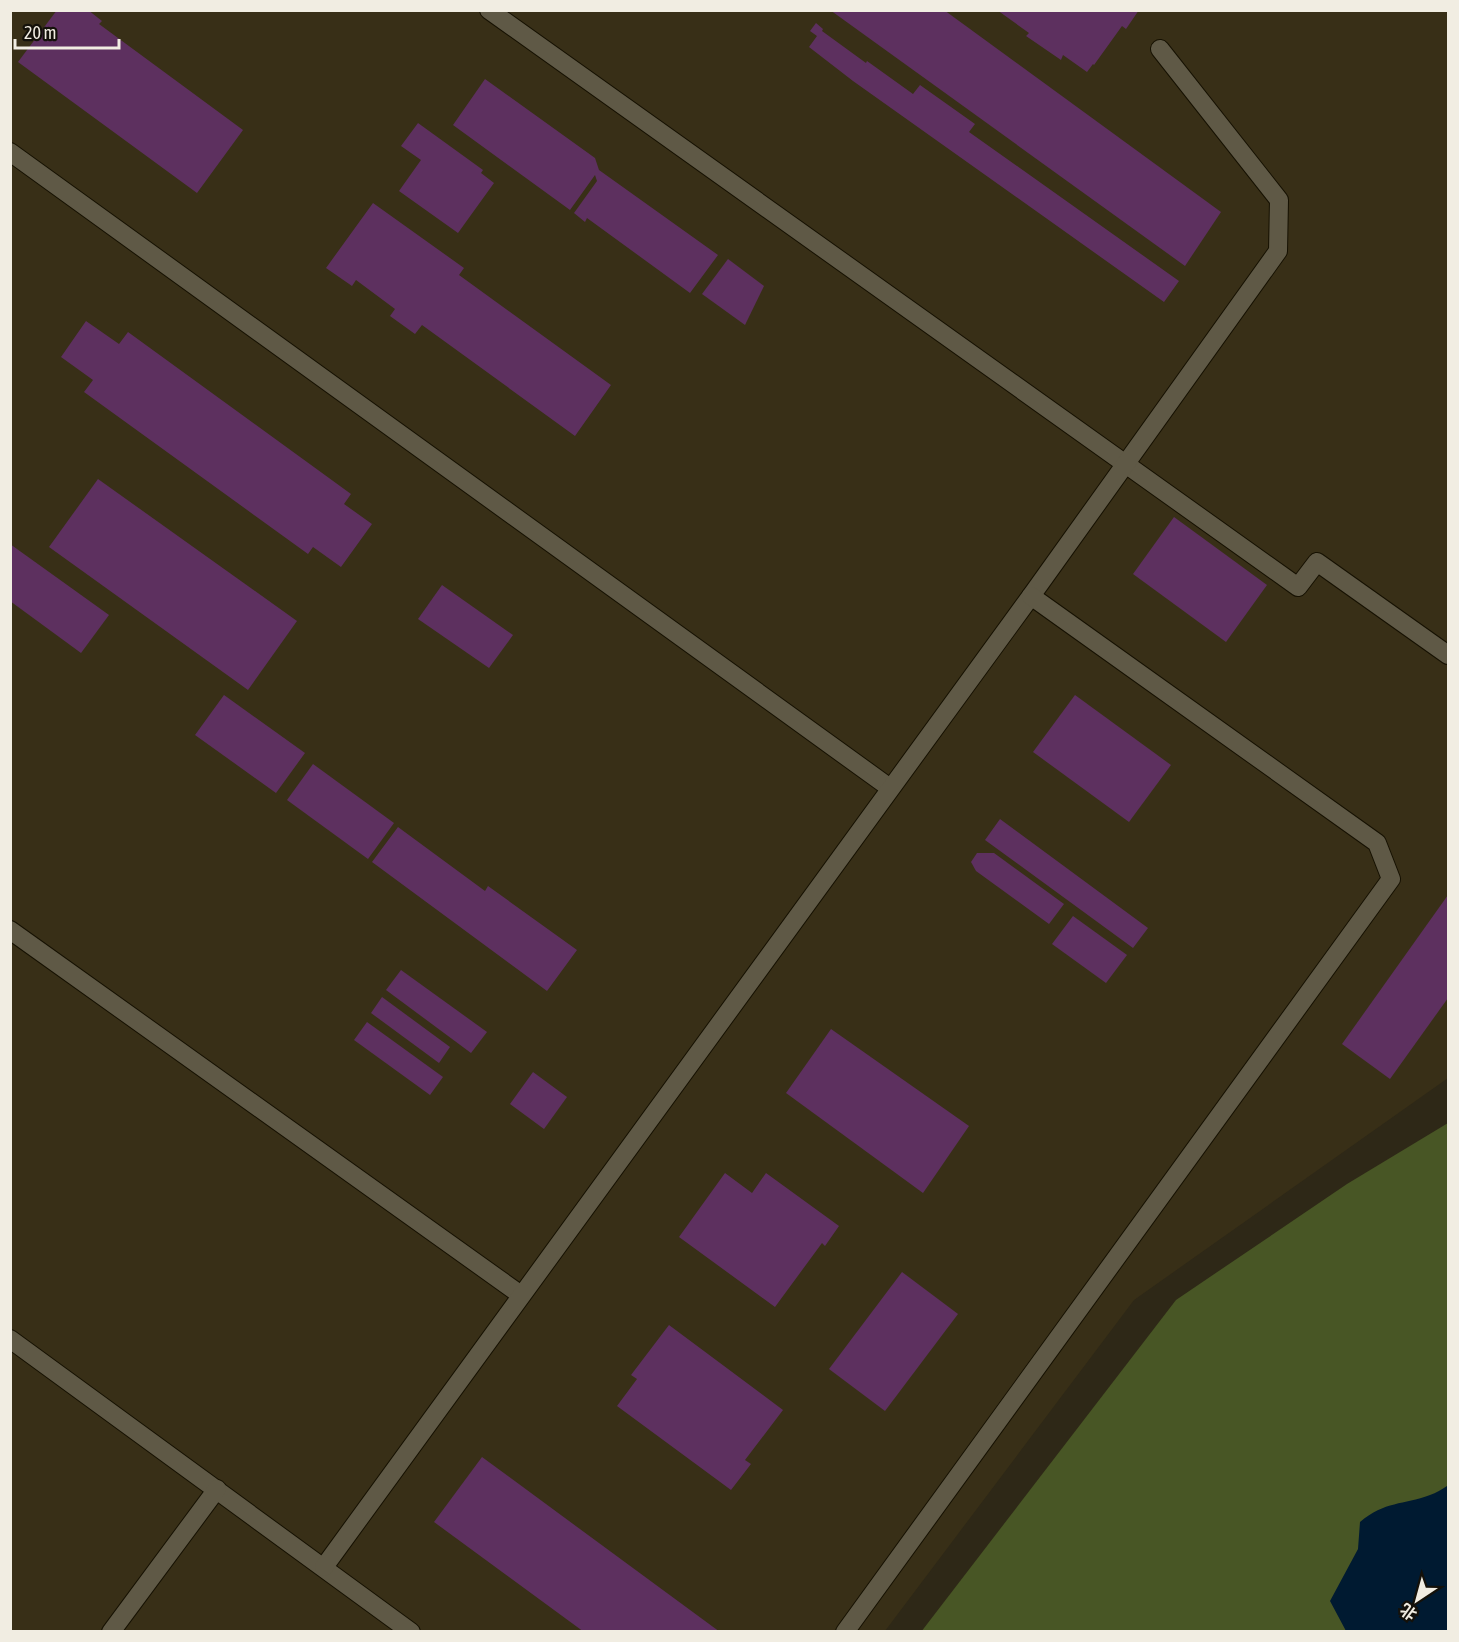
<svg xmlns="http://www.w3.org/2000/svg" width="1459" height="1642" font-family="'Asap Condensed','Noto Sans SC',sans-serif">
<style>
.built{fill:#382f17}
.green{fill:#485625}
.water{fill:#001a31}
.building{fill:#5d305f}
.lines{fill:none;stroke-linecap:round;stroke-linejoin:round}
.lane-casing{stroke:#161102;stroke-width:20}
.lane{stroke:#5f5946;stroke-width:18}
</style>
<rect width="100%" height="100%" fill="#2e2817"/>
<!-- built -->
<path class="built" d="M11,11H1448V1078L1134,1300L885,1631L11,1632Z"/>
<!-- green -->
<path class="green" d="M1448,1123V1631L921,1632L1176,1300L1347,1184Z"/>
<!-- water -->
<path class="water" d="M1447,1486L1448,1631H1346L1330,1601L1358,1549L1360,1522C1385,1501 1403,1505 1430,1495C1436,1493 1442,1489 1447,1486Z"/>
<!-- building -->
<g class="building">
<path d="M57,10H88L102,21L99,24L243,130L197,193L18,62Z"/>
<path d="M830,10H944L1221,212L1185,266Z"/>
<path d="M997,10H1139L1126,29L1122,26L1094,65L1093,64L1087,72L1063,55L1061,60L1026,36L1029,33Z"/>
<path d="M816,23L823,29L822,31L866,63L867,61L913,94L920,85L975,124L969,132L1179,281L1164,302L853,81L809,47L817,36L810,31Z"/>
<path d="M485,79L595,158L599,170L718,255L690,293L587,218L585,222L574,213L597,181L595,175L570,210L453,125Z"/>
<path d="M418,123L483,170L481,173L494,183L458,233L399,191L421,160L401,146Z"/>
<path d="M373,203L464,268L459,275L611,385L575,436L422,325L415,334L390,316L395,309L356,280L352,286L326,268Z"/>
<path d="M728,259L764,286L745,325L702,294Z"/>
<path d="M86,321L119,344L128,332L351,494L344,504L372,524L341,567L313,547L308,554L84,392L93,380L61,357Z"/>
<path d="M98,479L297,621L248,690L49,547Z"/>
<path d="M1174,517L1267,585L1226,642L1133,574Z"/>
<path d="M10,544L109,615L81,653L10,601Z"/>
<path d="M442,585L513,635L489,668L418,619Z"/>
<path d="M224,695L305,753L276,793L195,735Z"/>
<path d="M1075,695L1171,765L1129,822L1033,752Z"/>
<path d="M313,764L394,823L368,859L287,800Z"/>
<path d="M1000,819L1148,928L1133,948L985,840Z"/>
<path d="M398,827L485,891L488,886L577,950L547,991L372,862Z"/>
<path d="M977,853H994L1064,904L1049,924L976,871L971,862Z"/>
<path d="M1448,895V998L1390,1079L1342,1044Z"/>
<path d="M1073,916L1127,955L1106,983L1052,944Z"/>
<path d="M401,970L487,1032L471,1053L386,990Z"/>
<path d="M382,997L450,1047L439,1063L371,1013Z"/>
<path d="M367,1022L443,1077L430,1095L354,1040Z"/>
<path d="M831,1029L969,1126L923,1193L786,1093Z"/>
<path d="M533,1072L567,1097L544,1129L510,1104Z"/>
<path d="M725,1173L752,1193L766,1173L839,1226L825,1246L822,1243L775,1307L679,1237Z"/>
<path d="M902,1272L958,1314L885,1411L829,1369Z"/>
<path d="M669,1325L783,1410L745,1460L751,1464L731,1490L617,1406L637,1379L631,1375Z"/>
<path d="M482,1457L720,1632H584L434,1522Z"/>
</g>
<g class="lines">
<!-- lane casing -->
<g class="lane-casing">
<g id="lane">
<path d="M489,10L1298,587L1317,562L1448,655"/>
<path d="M10,152L890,788"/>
<path d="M10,930L521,1295"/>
<path d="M10,1339L411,1632"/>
<path d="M324,1567L1031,596L1278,251L1279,200L1160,49"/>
<path d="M111,1632L217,1489"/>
<path d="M845,1632L1391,879L1377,843L1031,596"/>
</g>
</g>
<!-- lane -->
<use href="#lane" class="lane"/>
</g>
<!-- border -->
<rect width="1459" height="1642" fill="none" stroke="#f1ede2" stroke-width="24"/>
<!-- north arrow -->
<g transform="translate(1417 1600) rotate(216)" stroke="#14110a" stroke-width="4.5" paint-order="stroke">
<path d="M0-4.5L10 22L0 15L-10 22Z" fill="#f1ede2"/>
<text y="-9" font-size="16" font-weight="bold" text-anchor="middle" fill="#f1ede2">北</text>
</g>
<!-- scale -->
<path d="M15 39v9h104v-9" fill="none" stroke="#f1ede2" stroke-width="3"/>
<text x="24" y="39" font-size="18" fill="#f1ede2" stroke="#14110a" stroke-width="4.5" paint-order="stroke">20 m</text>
</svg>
